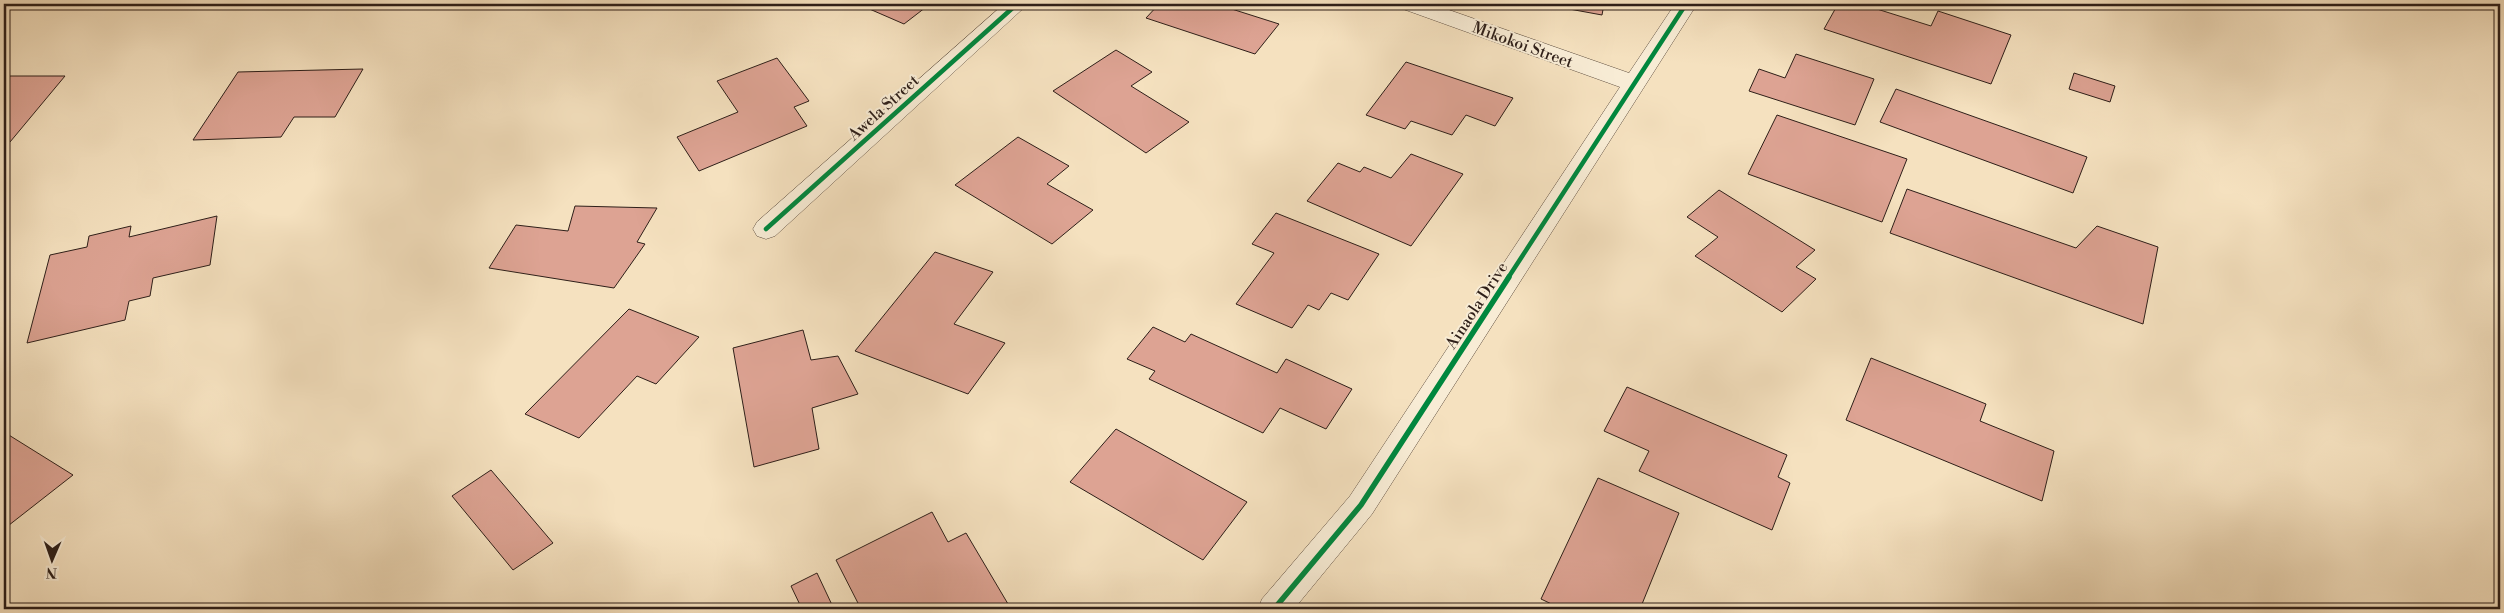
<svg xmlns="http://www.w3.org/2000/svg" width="2504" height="613" font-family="'Libre Bodoni',serif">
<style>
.building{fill:#dda393;stroke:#2e1f19}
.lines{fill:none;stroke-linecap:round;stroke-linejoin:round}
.minor-casing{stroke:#605042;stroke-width:1}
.minor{fill:#f8ecd5;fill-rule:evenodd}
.cycleway-far1-casing{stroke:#f8ecd5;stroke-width:7}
.cycleway-casing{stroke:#f8ecd5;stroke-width:9}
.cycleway-far1{stroke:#00873e;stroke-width:4.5}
.cycleway{stroke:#00873e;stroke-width:5.5}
.labels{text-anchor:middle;stroke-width:4;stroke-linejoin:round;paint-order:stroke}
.street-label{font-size:16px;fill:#2e1f19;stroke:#f8ecd5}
</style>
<rect width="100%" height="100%" fill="#f5e1bf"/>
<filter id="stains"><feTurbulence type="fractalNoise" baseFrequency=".004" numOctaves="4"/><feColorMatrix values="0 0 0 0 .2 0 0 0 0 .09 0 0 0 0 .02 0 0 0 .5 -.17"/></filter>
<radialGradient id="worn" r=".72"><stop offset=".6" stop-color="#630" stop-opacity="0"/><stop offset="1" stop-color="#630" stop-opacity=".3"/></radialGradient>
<!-- building -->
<g class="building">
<path d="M858,4H930L904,24Z"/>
<path d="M1159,4H1216L1279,24L1255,54L1146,18Z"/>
<path d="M1542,4H1604L1602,15Z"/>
<path d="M1838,4H1861L1931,26L1938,11L2011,35L1991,84L1824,29Z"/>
<path d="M1116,50L1152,72L1131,86L1189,122L1146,153L1053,91Z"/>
<path d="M1796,54L1874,79L1855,125L1749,91L1759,69L1785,78Z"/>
<path d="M777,58L809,101L794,107L807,126L699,171L677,137L738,112L717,81Z"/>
<path d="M1406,62L1513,98L1495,126L1466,115L1452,135L1411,121L1405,129L1366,115Z"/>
<path d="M363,69L335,117H294L281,137L193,140L238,72Z"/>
<path d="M2074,73L2115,86L2110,102L2069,89Z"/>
<path d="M10,76H65L10,142H4V84Z"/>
<path d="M1896,89L2087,157L2073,193L1880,122Z"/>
<path d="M1777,115L1907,159L1882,222L1748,174Z"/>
<path d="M1018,137L1069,166L1047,184L1093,210L1052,244L955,185Z"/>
<path d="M1411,154L1463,174L1411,246L1307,201L1338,163L1360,172L1364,167L1391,178Z"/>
<path d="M1907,189L2076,248L2097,226L2158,247L2143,324L1890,233Z"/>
<path d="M1719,190L1815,250L1796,267L1816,279L1782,312L1695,256L1718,237L1687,217Z"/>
<path d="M575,206L657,208L637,242L645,244L614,288L489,268L516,225L568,231Z"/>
<path d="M1276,213L1379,254L1348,300L1331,293L1319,310L1308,305L1292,328L1236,304L1274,253L1252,244Z"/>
<path d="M217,216L210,265L153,278L150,296L129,301L125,320L27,343L50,255L87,247L89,236L131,226L129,237Z"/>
<path d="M935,252L993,272L954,324L1005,343L968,394L855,351Z"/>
<path d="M629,309L699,337L656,384L637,376L579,438L525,414Z"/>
<path d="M1153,327L1185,342L1191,334L1277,373L1286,359L1352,389L1326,429L1280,408L1263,433L1149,379L1155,371L1127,359Z"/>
<path d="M803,330L811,360L838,356L858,394L812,408L819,449L754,467L733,348Z"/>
<path d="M1871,358L1986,404L1980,421L2054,451L2042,501L1846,420Z"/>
<path d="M1627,387L1787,455L1778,477L1790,483L1772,530L1639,471L1649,451L1604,431Z"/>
<path d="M1116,429L1247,502L1203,560L1070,482Z"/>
<path d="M4,432L73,475L4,529Z"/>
<path d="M491,470L553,543L513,570L452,496Z"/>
<path d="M1598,478L1679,513L1640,609H1562L1541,599Z"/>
<path d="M932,512L948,542L966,533L1011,609H861L836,560Z"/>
<path d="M817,573L833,607L828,609H802L791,586Z"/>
</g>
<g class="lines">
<!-- minor casing -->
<g class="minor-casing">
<g id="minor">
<path d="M1004,4H1028L775,236L766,239L757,236L753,229L757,222Z"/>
<path d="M1400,4H1432L1629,73L1675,4H1697L1372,514L1294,609H1258L1262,599L1350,496L1620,87L1403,9Z"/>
</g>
</g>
<!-- minor -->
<use href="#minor" class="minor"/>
<!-- cycleway-far1 casing -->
<g class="cycleway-far1-casing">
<g id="cycleway-far1">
<path d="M766,229L1017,4"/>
<path d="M1508,278L1686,4"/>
</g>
</g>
<!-- cycleway casing -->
<g class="cycleway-casing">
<path id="cycleway" d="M1274,609L1361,505L1509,277"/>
</g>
<!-- cycleway-far1 -->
<use href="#cycleway-far1" class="cycleway-far1"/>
<!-- cycleway -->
<use href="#cycleway" class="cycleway"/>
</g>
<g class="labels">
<!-- street labels -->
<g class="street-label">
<text transform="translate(1523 44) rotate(20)" y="6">Mikokoi Street</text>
<text transform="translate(883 107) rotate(-42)" y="6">Awela Street</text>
<text transform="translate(1476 305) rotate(-57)" y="6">Ainaola Drive</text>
</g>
</g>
<!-- margin -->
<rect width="2504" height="613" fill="none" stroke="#f5e1bf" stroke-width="20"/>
<rect x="5" y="5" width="2494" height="603" fill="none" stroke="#2e1f19" stroke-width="2.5"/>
<rect x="10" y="10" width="2484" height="593" fill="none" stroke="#2e1f19"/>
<!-- north arrow -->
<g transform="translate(52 560) rotate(182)" stroke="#f8ecd5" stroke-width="4" paint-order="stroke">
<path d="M0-4L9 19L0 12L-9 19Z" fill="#2e1f19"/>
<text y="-8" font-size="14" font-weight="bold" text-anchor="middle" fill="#2e1f19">N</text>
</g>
<rect width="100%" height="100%" filter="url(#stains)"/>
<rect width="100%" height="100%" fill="url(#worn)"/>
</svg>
